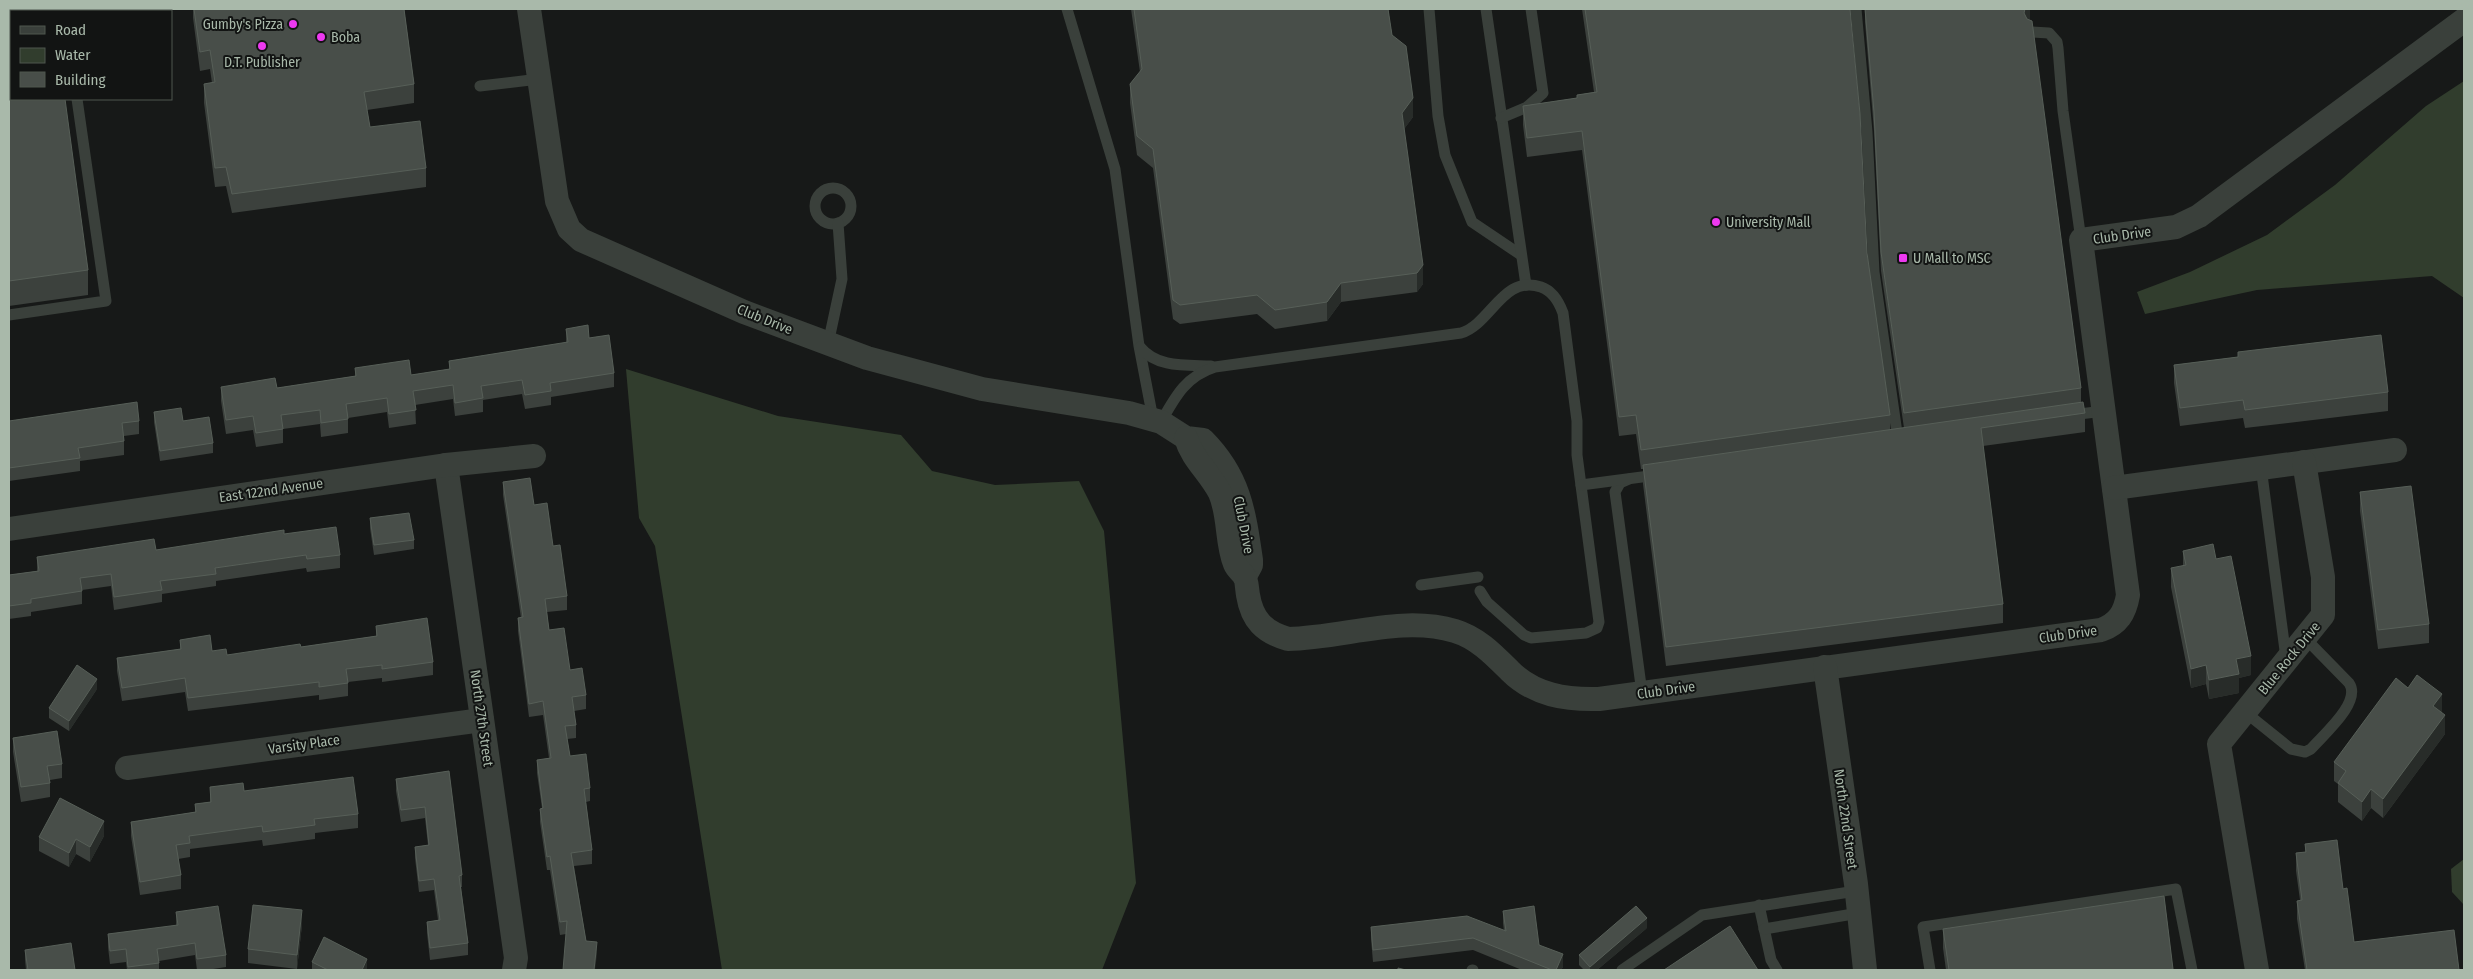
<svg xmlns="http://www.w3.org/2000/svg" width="2473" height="979" font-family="'Fira Sans Condensed',sans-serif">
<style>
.water{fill:#313d2d}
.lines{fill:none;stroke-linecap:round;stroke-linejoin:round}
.lane{stroke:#3a403b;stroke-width:11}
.street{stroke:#3a403b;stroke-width:24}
.wall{fill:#3c413d}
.shaded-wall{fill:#282c29}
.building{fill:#484e49;stroke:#575f58}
.poi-dot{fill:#ed39f0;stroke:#121413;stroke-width:2}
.labels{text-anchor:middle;stroke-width:4;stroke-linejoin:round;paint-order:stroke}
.poi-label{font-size:14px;fill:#a9b9aa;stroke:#121413;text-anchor:start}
.street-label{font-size:14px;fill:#a9b9aa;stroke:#121413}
</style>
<rect width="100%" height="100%" fill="#171918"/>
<!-- water -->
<g class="water">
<path d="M2464,81V298L2432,276L2257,290L2145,314L2137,292L2190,272L2267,235L2335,185L2426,106Z"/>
<path d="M626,369L778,416L901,435L932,471L995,485L1079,481L1104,531L1136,883L1102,970H722L655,546L639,518Z"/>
<path d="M2464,859V905L2452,892L2451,869Z"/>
</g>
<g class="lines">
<!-- lane -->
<g class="lane">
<path d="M64,9V11"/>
<path d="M1067,9L1115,169L1139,346L1153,419"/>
<path d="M1429,9L1438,116L1445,155L1472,222L1521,255"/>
<path d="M1486,9L1526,285"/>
<path d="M1856,9L1867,132L1874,272L1898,440"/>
<path d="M2031,32L2049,33L2057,42L2058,48L2063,111L2081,240"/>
<path d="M480,86L539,79"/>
<path d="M1501,118L1527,107L1543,93L1531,9"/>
<circle cx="833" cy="206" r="18"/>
<path d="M9,315L106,301L77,99"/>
<path d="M828,344L842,279L838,223"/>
<path d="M1140,347C1157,368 1185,365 1211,366"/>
<path d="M2071,415L2104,411"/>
<path d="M1161,422C1175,397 1186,376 1215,367L1461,333C1491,324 1503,274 1541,287C1553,291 1559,302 1563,313L1577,421V455L1599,622L1597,628L1586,633L1531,638L1524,635L1487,602L1480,591"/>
<path d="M2261,467L2286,658"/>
<path d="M1629,479L1620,483L1615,492L1642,693"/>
<path d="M1581,485L1657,475"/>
<path d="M1421,585L1478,577"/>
<path d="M2245,712L2291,749L2305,752L2311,749C2324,734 2362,702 2349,683L2305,638"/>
<path d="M1759,905L1771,960L1777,970"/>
<path d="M1764,929L1859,913"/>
<path d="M1472,970H1473"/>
<path d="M1622,970L1702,915L1856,891"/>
<path d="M1930,970L1923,927L2176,889L2192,970"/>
</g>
<!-- street -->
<g class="street">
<path d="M529,9L557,201L569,229L581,240L744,312L867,358L982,389L1129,413L1161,422L1186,438L1203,440C1239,476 1244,511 1251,560V565L1245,576"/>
<path d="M1186,438C1192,459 1210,473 1220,493C1230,516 1226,542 1235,564C1237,569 1242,572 1244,576C1247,580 1247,590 1248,595C1252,620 1264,632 1288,639C1344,638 1401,615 1455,631C1478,638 1494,655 1510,671C1534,695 1566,700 1599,699L2101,630C2118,624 2125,613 2128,595L2081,240L2176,227L2199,216L2464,20"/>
<path d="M446,465L516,958L514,970"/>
<path d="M2114,488L2395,450"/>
<path d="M9,529L446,465L534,456"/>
<path d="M1825,667L1856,884L1865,970"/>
<path d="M127,768L482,720"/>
<path d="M2257,970L2219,744L2323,615V577L2304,462"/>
</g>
</g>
<!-- wall -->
<g class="wall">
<path d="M9,9L88,270V295L9,306Z"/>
<path d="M193,9H404L414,84V103L367,110L370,127L426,168V187L232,213L226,186L215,187L204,103V84L212,83L210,69L200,71L193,18Z"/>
<path d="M1131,9H1388L1392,35L1413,117L1404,129L1423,284L1417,292L1341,302L1327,321L1275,329L1257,314L1180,324L1173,319L1153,168L1137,155L1130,103V84L1140,72Z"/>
<path d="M1582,9H1850L1867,253L1890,415V430L1904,428L1881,271L1874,131L1865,22V9H2030V20L2081,388V403L2085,413V432L1983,446L2003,604V623L1666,666L1643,484V469H1641L1636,434L1619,436L1582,150L1527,157L1523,125V106L1577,98V95L1594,92Z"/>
<path d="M566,329L589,338L614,373V387L551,397V405L525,409L522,394L483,400V412L455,416L453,399L415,405L416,424L389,428L387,412L348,418V433L321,437L320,424L283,429V443L256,447L253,430L226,434L221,401V387L277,388L355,376V368L411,375L449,369V361L566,343Z"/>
<path d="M2238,352L2388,392V411L2245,428L2243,418L2180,426L2174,383V365L2238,357Z"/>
<path d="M154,412L183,421L213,443V453L160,461L154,422Z"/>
<path d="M9,421H139V434L124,436V455L80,461V471L9,481Z"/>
<path d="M503,482L534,505L553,546L567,596V610L547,612L549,630L570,670L586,695V709L574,711L576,725V738L567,739L570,756L590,788V801L586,802L592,850V864L574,866L586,941L597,955L566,934L560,935L550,870H547L540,822V809L542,808L537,773V760L549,758L543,715L529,717L518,631V618H521L503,495Z"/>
<path d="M2360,492L2429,624V643L2378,649L2360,511Z"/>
<path d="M370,518L414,540V549L374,555L370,528Z"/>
<path d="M284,534L340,555V568L307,572L306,568L216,581V586L162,594V602L114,610L111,586L82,590V604L31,612V616L9,619V575L37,571V557L156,550Z"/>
<path d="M2183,551L2216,559L2251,675L2239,678V693L2209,699L2206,684L2191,688L2171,587V568L2183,566Z"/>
<path d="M376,626L433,662V675L382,682V678L348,682V696L319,700V695L188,711L185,692L122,701L117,671V658L180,649V640L212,651L227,655L301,647L376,636Z"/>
<path d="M97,689L69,731L49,718V708Z"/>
<path d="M2442,712L2445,734L2383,818L2371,808L2362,821L2338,802V784L2334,781V762Z"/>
<path d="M13,738L62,764V778L50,780V797L21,802L13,752Z"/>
<path d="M449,771L462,875V887H461L468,943V955L430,960L427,933V922L438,920L434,890L419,892L415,858V847L428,845L425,818L401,822L396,791V779Z"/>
<path d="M210,787L244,791L358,814V828L315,833V839L263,846L262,840L190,849V857L178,859L181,875V889L140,895L131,836V822L195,812V804L210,802Z"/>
<path d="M104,836L90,862L76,854L69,867L39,851V837Z"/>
<path d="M2305,844L2343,889L2354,942L2459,970H2305L2297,919V901L2300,900L2296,871V853L2305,852Z"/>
<path d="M2164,896L2173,970H1946L1943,948V929Z"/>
<path d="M1503,911L1563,967L1561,970H1522L1473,950L1373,962L1371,939V927L1504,931L1503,923Z"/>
<path d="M176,912L226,955V967L207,970H197L195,955L159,961V970H127L126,962L110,964L108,947V934L176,926Z"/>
<path d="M302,925L297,969L248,963V949Z"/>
<path d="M1647,928L1597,970H1584L1579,965V955Z"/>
<path d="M25,950L75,970H26L25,960Z"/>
<path d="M312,962L367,969V970H312Z"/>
</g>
<!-- shaded-wall -->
<g class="shaded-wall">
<path d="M2025,9H2030V25L2024,13Z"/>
<path d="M1413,98V117L1402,132V113Z"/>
<path d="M1423,265V284L1417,292V273Z"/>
<path d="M1341,283V302L1327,321V302Z"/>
<path d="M2251,656V675L2239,678V693L2209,699V680L2236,659Z"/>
<path d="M2206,665V684L2191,688V669Z"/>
<path d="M97,679V689L69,731V721Z"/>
<path d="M2442,694V713L2433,706Z"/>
<path d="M2445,715V734L2383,818V799Z"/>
<path d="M2371,789V808L2362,821V802Z"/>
<path d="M104,821V836L90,862V847Z"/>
<path d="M76,839V854L69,867V853Z"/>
<path d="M302,910V925L297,969V955Z"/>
<path d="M1647,918V928L1597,970H1590V967Z"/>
<path d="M597,942V955L595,970H594Z"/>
<path d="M1563,954V967L1561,970H1556Z"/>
<path d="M367,959V970H362Z"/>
</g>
<!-- building -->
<g class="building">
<path d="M9,9H52L53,11H11V99H65L88,270L9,281Z"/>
<path d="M194,9H404L414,84L364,92L370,127L420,121L426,168L232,194L226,167L215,168L204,84L215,82L210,50L200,52Z"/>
<path d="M1134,9H1388L1392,35L1406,46L1413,98L1402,113L1423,265L1417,273L1341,283L1327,302L1275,310L1257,295L1180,305L1173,300L1153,149L1137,136L1130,84L1142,69Z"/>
<path d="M1585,9H1850L1860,114L1867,253L1890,415L1641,450L1636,415L1619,417L1582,131L1527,138L1523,106L1577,98V95L1597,92Z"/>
<path d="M1865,9H2025L2024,13L2027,19L2032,21L2081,388L1904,413L1881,252L1874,112Z"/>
<path d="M588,325L589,338L609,335L614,373L550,383L551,391L525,395L522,380L481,386L483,398L455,403L453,385L413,391L416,410L389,414L387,398L346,404L348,419L321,423L320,410L281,415L283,429L256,433L253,416L226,420L221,387L275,378L277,388L356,376L355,368L409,360L411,375L450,369L449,361L568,342L566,329Z"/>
<path d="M2381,335L2388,392L2245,410L2243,400L2180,408L2174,365L2238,357V352Z"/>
<path d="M137,402L139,421L122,423L124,441L78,448L80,458L9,468V421Z"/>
<path d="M2083,402L2085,413L1981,428L2003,604L1666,647L1643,465Z"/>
<path d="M181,408L183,421L209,417L213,443L160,451L154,412Z"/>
<path d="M530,478L534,505L547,503L553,546L560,545L567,596L545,599L549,630L564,628L570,670L582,668L586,695L572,697L576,725L565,726L570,756L586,754L590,788L584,789L592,850L571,853L586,941L597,942L594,970H563L567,921L560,922L550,856L547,857L540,809L543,808L537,760L551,758L543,701L529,704L518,618L523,617L503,482Z"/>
<path d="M2411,486L2429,624L2378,630L2360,492Z"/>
<path d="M409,513L414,540L374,545L370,518Z"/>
<path d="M336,527L340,555L307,559L306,555L215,568L216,574L160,581L162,590L114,597L111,574L80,578L82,591L31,599V603L9,606V575L39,571L37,557L154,539L156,550L284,530V534Z"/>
<path d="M2213,544L2216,559L2231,556L2251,656L2236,659L2239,674L2209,680L2206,665L2191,669L2171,568L2186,565L2183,551Z"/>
<path d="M427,618L433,662L382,669V665L346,669L348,683L319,687V682L188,698L185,678L122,688L117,658L181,649L180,640L210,635L212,651L226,649L227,655L300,644L301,647L377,636L376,626Z"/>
<path d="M77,665L97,679L69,721L49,708Z"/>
<path d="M2417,675L2442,694L2433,706L2445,715L2383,799L2371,789L2362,802L2338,783L2346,771L2334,762L2396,678L2408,688Z"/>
<path d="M57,731L62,764L47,766L50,783L21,787L13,738Z"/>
<path d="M449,771L462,875L459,876L468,943L430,948L427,922L440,920L434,879L419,881L415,847L429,845L425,807L401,810L396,779Z"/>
<path d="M353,777L358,814L314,819L315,825L263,832L262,826L189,836L190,843L176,845L181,875L140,882L131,822L196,812L195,804L211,802L210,787L243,783L244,791Z"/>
<path d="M60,798L104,821L90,847L76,839L69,853L39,837Z"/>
<path d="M2337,840L2343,889L2347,888L2354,942L2454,930L2459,970H2307L2297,901L2302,900L2296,853L2306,852L2305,844Z"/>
<path d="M2164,896L2173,969L2166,970H1949L1943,929Z"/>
<path d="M253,905L302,910L297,955L248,949Z"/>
<path d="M218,906L226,955L197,959L195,943L157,949L159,963L128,967L126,949L110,951L108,934L178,925L176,912Z"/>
<path d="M1534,906L1539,945L1563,954L1556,970H1552L1473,938L1373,950L1371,927L1467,916L1506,931L1503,911Z"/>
<path d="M1636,906L1647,918L1590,967L1579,955Z"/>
<path d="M1730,926L1758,970H1664Z"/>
<path d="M324,937L367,959L362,970H328L312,962Z"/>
<path d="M71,943L75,970H28L25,950Z"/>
<path d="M1398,968L1406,970H1398Z"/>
</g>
<!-- markers -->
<g class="poi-dot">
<circle cx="293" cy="24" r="5"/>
<circle cx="321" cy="37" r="5"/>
<circle cx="262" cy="46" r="5"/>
<circle cx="1716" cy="222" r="5"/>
<rect x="1898" y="253" width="10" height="10" rx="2.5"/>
</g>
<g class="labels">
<!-- poi labels -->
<g class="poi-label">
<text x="283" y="29" text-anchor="end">Gumby's Pizza</text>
<text x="331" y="42">Boba</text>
<text x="262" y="67" text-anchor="middle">D.T. Publisher</text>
<text x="1726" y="227">University Mall</text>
<text x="1913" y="263">U Mall to MSC</text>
</g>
<!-- street labels -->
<g class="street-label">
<text transform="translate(2122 235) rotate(-8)" y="5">Club Drive</text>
<text transform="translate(765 319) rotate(22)" y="5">Club Drive</text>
<text transform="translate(271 490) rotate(-8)" y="5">East 122nd Avenue</text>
<text transform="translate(1244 525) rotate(79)" y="5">Club Drive</text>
<text transform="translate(2068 634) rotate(-8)" y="5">Club Drive</text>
<text transform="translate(2289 658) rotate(-51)" y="5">Blue Rock Drive</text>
<text transform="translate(1666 690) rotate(-8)" y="5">Club Drive</text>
<text transform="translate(482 718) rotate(82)" y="5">North 27th Street</text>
<text transform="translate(304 744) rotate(-8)" y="5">Varsity Place</text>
<text transform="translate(1846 819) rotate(82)" y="5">North 22nd Street</text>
</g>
</g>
<!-- border -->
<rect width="2473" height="979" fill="none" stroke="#a9b9aa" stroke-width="20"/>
<!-- legend -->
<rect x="10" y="10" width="162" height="90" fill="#121413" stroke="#4e564f"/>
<rect x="20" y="26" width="25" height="8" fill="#3a403b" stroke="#4e564f"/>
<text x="55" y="35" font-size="15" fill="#a9b9aa">Road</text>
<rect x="20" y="48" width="25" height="15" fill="#313d2d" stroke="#4e564f"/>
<text x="55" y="60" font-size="15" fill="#a9b9aa">Water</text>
<rect x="20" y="72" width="25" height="15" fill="#484e49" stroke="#4e564f"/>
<text x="55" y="85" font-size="15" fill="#a9b9aa">Building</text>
</svg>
